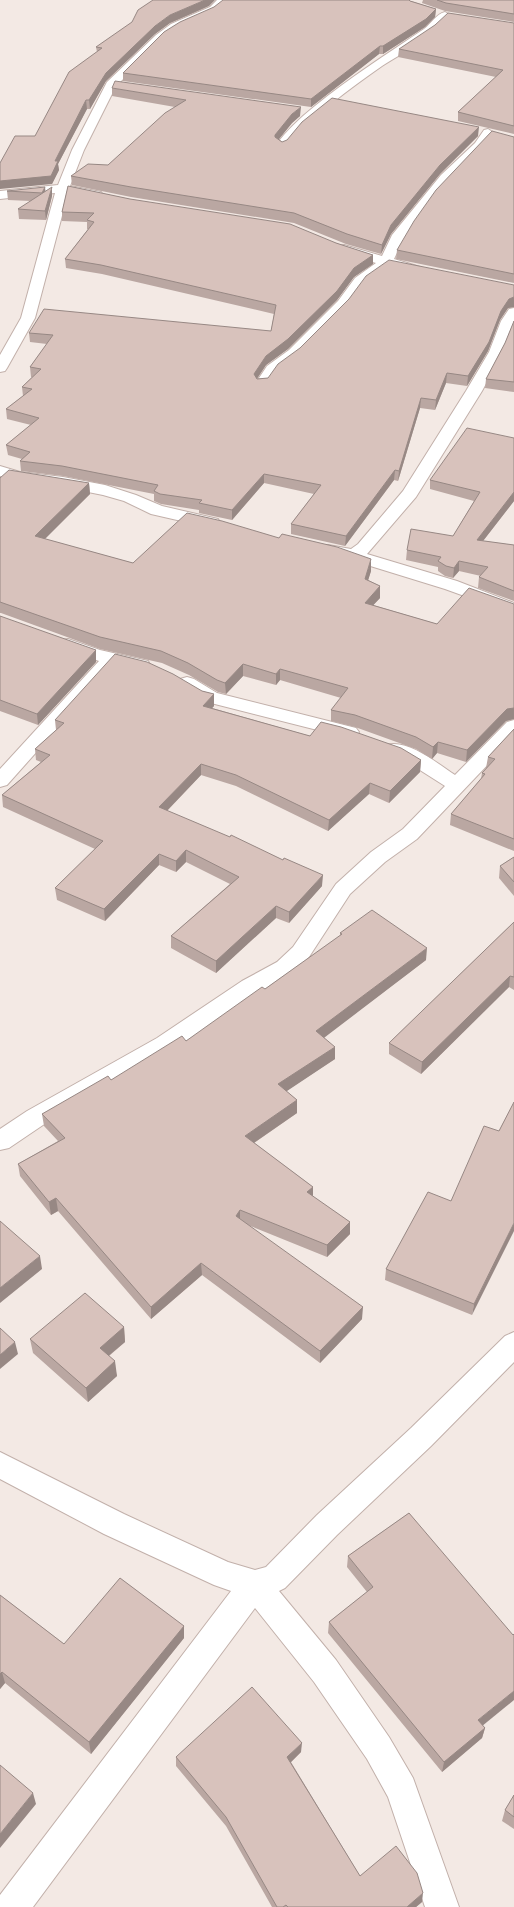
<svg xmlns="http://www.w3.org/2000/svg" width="514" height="1907" font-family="'Public Sans',sans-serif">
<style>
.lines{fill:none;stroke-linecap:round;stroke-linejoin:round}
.street-casing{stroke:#c2b0aa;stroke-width:2}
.street{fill:#fff;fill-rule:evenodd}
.wall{fill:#baa7a2}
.shaded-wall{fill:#978884}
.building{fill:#d8c2bc;stroke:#978884}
</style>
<rect width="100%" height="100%" fill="#f3e9e4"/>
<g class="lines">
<!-- street casing -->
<g class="street-casing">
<g id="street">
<path d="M217,0H227L225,5L218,11L179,28L164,39L116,86L84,150L70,186L101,192L103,195L101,198L97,199L68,193L35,318L7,368L5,371L0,372V355L21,318L55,193L0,199V191L58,185L72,150L107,82L156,35L171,24L210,7Z"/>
<path d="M445,12L450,15C434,38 405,51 382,66C348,90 313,115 286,148H278L276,145C287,130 300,118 315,106C349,78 387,54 424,29C431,24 436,14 445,12Z"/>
<path d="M488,129L494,133C481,151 465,164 450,180C430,201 406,233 394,259L420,267L422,270L420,273L415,274L389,266L365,284L348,307L299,356L277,372L267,387H257L255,384L267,366L289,350L338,301L355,278L376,263L339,252L337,249L339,246L344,245L382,256L392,235L441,175L475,143L484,130Z"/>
<path d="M514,308V324L503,352L482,391L416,497L367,554L457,581L514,603V614L445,589L351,560L322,554L319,550L322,546L328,545L351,549L358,544L403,491L466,391L489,352L501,321L509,309Z"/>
<path d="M0,466L20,472L63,477L105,485L136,495L162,506L218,519L220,523L218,527L212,528L151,514L124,501L103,495L63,487L18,482L0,476Z"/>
<path d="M68,639L100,650L148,661L150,665L148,669L141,671L115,664L7,785L0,787V769L99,661L62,648L59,644L62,640Z"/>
<path d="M187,677L194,679L217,693L356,728L359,732L356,736L349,738L203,701L180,687L178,683L180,679Z"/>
<path d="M514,720V737L417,839L385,862L350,894L309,957L293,974L258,993L173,1050L43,1125L9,1148L0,1150V1129L27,1111L157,1038L242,981L277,962L293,947L336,884L371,852L403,829L445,786L401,758L387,753L384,749L387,745C408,739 438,764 455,775L507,722Z"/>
<path d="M514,1332V1362L431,1446L337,1535L285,1588L279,1591L336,1660L389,1737L413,1778L459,1907H425L388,1797L367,1759L314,1682L255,1608L33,1907H0V1895L231,1591L214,1585L104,1534L0,1479V1452L124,1514L228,1562L255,1570L266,1567L317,1515L411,1428L505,1336Z"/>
</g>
</g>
<!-- street -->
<use href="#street" class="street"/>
</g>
<!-- wall -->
<g class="wall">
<path d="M423,0H514V22L445,11L422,3Z"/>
<path d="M411,1L436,9L435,17L425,27L383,54H379L311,107L123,81V73L214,7Z"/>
<path d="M209,6L170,23L155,34L106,81L90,109H87L58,164L59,170L52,184L35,136L97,52L96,47Z"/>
<path d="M514,23V134L458,121V112L496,77L398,57L399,49Z"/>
<path d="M112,88L300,116L292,123L279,139L282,142L478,136L440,174L391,234L381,254L346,244L294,223L131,197L72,185L71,176L108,165L175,107L112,96Z"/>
<path d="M514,137V283L396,259L397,250Z"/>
<path d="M68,186L336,243L373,255V264L354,277L337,300L288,349L266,365L257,379L268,378L514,285V307L508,308L500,320L488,351L467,386L446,383L435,410L420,408L398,481L394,480L345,546L291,534V524L314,494L264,483L232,520L199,513V510L161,504L154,501V494L63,476L21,471L20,461L22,459L8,455L6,445L31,425L7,419L6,409L23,396L22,387L32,377H31L30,367L47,344L30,342L29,333L271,331L274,314L102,274L66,268L65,259L88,229H87V222L62,221V212Z"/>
<path d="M7,191H45L52,196L46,220L19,219L18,209L31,201L8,200Z"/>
<path d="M514,321V392L485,388L486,379L505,343Z"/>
<path d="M514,438V501L483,541L514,545V601L478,588L479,577L481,576L459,571L453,578L445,576L438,571V567L406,560L407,550L453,536L474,501L430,489V480Z"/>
<path d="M0,478L89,483L90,494L44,539L133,563L371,571L368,580L380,586V598L373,605L437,624L514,604V719L506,721L466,762L437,753L432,759L416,749L355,727L331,721V710L341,698L280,680L276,685L243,676L226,694L218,692L189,675L162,663L100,649L1,613H0Z"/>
<path d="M0,616L96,662L38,725L0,711Z"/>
<path d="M202,691L214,694V706L212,708L310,736L421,760L420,772L389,803L369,794L328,831L236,786L201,775L167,811L322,886L289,923L276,918L216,973L171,948V936L230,884L186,862L176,872L159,865L105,921L57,900L55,888L95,849L3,807L2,795L41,762L36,760L35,749L56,730L55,720Z"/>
<path d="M514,729V851L450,825L451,814L481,779L482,773L486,768L488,757Z"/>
<path d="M514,857V896L499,878L500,866Z"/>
<path d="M514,922V990L509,987L421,1074L389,1054V1043Z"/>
<path d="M340,933L426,960L324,1037L335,1059L286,1091L297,1100V1113L254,1143L313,1187V1197L350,1222V1234L327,1257L248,1225L362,1319L320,1363L202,1275L151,1319L58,1211L51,1215L20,1176L18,1164L58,1141L44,1126L42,1114L111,1080L186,1041L265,989L340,936Z"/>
<path d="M514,1102L472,1315L385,1280L386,1269L451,1201L499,1131Z"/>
<path d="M124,1327L125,1342L109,1356L117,1376L88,1402L33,1353L30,1339Z"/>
<path d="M409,1513L482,1725L485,1728L482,1738L442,1772L328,1633L329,1622L367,1592L347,1567L348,1556Z"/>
<path d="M0,1595L64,1644L184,1626V1638L91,1754L5,1683L0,1689Z"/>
<path d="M301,1752L291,1762L360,1876L422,1902L416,1907H272L226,1826L176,1766V1757Z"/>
<path d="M514,1795V1829L502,1821L505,1810Z"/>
</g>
<!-- shaded-wall -->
<g class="shaded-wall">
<path d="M205,0H215L209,6L170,23L155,34L106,81L90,109L89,100L106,73L155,26L170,15Z"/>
<path d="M436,9L435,17L425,27L383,54V46Z"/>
<path d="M380,46L379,54L311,107V99Z"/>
<path d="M86,100L87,109L58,164L59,170L52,184L0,189V181L55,161Z"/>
<path d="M301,107L300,116L292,123L275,144V135L292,114Z"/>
<path d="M479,127L478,136L440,174L391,234L381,254L382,245L391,225L440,165Z"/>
<path d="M45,187L46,196L42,193Z"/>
<path d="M52,187V196L46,220L45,211Z"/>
<path d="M373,255V264L354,277L337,300L288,349L266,365L254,383V374L266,356L354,268Z"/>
<path d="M514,297V307L508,308L500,320L488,351L467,386L468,376L501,311L509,299Z"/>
<path d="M447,373L446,383L435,410L436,400Z"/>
<path d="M421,398L420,408L398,481L399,471Z"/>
<path d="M395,470L394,480L345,546L346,536Z"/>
<path d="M264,474V483L232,520V510Z"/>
<path d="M89,483L90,494L36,548L35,536Z"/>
<path d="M514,492V501L476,550L477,540Z"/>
<path d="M371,559V571L365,590V579Z"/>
<path d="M459,561V571L453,578L454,568Z"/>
<path d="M380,586V598L365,614V603Z"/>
<path d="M96,650V662L38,725L37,714Z"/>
<path d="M243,664V676L226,694L225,683Z"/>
<path d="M280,669V680L276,685V674Z"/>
<path d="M214,694V706L204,717L203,706Z"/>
<path d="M514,708V719L506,721L466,762L467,750L507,709Z"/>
<path d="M438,742L437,753L432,759L433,747Z"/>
<path d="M421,760L420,772L389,803L390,791Z"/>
<path d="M201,764V775L159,819V807Z"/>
<path d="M370,783L369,794L328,831L329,820Z"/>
<path d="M186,850V862L176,872V861Z"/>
<path d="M159,854V865L105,921L104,909Z"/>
<path d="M323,875L322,886L289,923V912Z"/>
<path d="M276,906V918L216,973V961Z"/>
<path d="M427,948L426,960L316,1044V1031Z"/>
<path d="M510,976L509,987L421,1074L422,1062Z"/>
<path d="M335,1047V1059L278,1097V1084Z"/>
<path d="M297,1100V1113L245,1149V1136Z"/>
<path d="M313,1187V1199L307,1192Z"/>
<path d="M56,1198L58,1211L51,1215L49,1202Z"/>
<path d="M240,1210V1222L236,1216Z"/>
<path d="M350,1222V1234L327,1257V1245Z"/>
<path d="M514,1223V1231L472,1315L474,1304Z"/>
<path d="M40,1256L42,1269L0,1303V1288Z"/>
<path d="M201,1263L202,1275L151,1319V1307Z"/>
<path d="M363,1307L362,1319L320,1363V1351Z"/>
<path d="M124,1327L125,1342L101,1362L100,1348Z"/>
<path d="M15,1342L18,1354L0,1369V1355Z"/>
<path d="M115,1361L117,1376L88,1402L86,1388Z"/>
<path d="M184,1626V1638L91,1754L89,1742Z"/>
<path d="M2,1672L5,1683L0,1689V1674Z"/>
<path d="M514,1691V1700L476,1731L478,1720Z"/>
<path d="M485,1728L482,1738L442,1772L444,1762Z"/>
<path d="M302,1743L301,1752L287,1766V1757Z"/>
<path d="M33,1793L36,1804L0,1848V1834Z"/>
<path d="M423,1893L422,1902L416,1907H407Z"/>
</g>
<!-- building -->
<g class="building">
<path d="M153,0H205L170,15L155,26L106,73L89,100H86L55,161H58L51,176L0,181V163L15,136H35L69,72L102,48L96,47L132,22L138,10Z"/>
<path d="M223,0H409L410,1L436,9L426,19L383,46H380L311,99L123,73L164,32L180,22L214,7Z"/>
<path d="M437,0H514V14L446,3Z"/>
<path d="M448,13L514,23V126L458,112L503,70L399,49L435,25Z"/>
<path d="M115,81L301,107L292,114L275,135V137L282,142L287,140L302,122L332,98L479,127L440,165L391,225L382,245L347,234L294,213L131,187L71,176L88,164L108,165L165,113L186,100L112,88Z"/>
<path d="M492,131L514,137V274L397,250L414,221L436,190Z"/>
<path d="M68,186L130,199L290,224L336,243L373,255L354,268L337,291L288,339L266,356L254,374L257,379L268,378L278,364L300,348L349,299L366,276L389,260L514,285V297L509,299L501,311L489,342L468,376L447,373L436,400L421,398L399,471L395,470L346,536L291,524L321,485L264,474L232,510L199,503L202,500L160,494L154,491L158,485L62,466L20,461L30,452L6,445L39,418L6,409L32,389L22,387L41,369L30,367L53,335L29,333L44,309L271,331L276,305L101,265L65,259L94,222L87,220L94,213L62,212Z"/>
<path d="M45,187L42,193L7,191Z"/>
<path d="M52,187L45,211L18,209Z"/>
<path d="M514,321V382L486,379L505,343Z"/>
<path d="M467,428L514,438V492L477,540L514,545V591L479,577L488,567L459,561L454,568L446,566L438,561L441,557L407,550L411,529L453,536L480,492L430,480Z"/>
<path d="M9,470L89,483L35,536L133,563L187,513L222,521L279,538L282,534L337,547L371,559L365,579L380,586L365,603L437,624L469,588L514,604V708L507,709L467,750L438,742L433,747L416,737L355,715L331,710L348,688L280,669L276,674L243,664L225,683L217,680L188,663L161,651L100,637L0,602V478Z"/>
<path d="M0,616L96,650L37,714L0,700Z"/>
<path d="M115,654L147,662L173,674L202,691L214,694L203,706L310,736L321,722L341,727L401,748L421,760L390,791L370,783L329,820L236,775L201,764L159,807L230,837L231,835L283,860L284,858L323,875L289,912L276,906L216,961L171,936L239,877L186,850L176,861L159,854L104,909L55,888L103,841L2,795L50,755L35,749L64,723L55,720Z"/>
<path d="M514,729V839L451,814L485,774L482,773L495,759L488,757Z"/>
<path d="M514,857V882L500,866Z"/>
<path d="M372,910L427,948L316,1031L335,1047L278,1084L297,1100L245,1136L313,1187L307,1192L350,1222L327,1245L240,1210L236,1216L363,1307L320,1351L201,1263L151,1307L56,1198L49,1202L18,1164L65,1138L42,1114L108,1076L111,1080L182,1036L186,1041L262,987L265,989L342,934L340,933Z"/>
<path d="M514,922V977L510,976L422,1062L389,1043Z"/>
<path d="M514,1102V1223L474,1304L386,1269L428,1192L451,1201L484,1126L499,1131Z"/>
<path d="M0,1221L40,1256L0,1288Z"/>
<path d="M85,1293L124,1327L100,1348L115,1361L86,1388L30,1339Z"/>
<path d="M0,1328L15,1342L0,1355Z"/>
<path d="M409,1513L513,1635L514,1634V1691L478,1720L485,1728L444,1762L329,1622L373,1587L348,1556Z"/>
<path d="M120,1578L184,1626L89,1742L2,1672L0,1674V1595L64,1644Z"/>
<path d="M252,1687L302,1743L287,1757L360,1876L396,1846L417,1873L423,1893L407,1907H288L286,1905L283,1907H277L226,1817L176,1757Z"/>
<path d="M0,1765L33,1793L0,1834Z"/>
<path d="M514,1795V1817L505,1810Z"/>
</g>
</svg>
